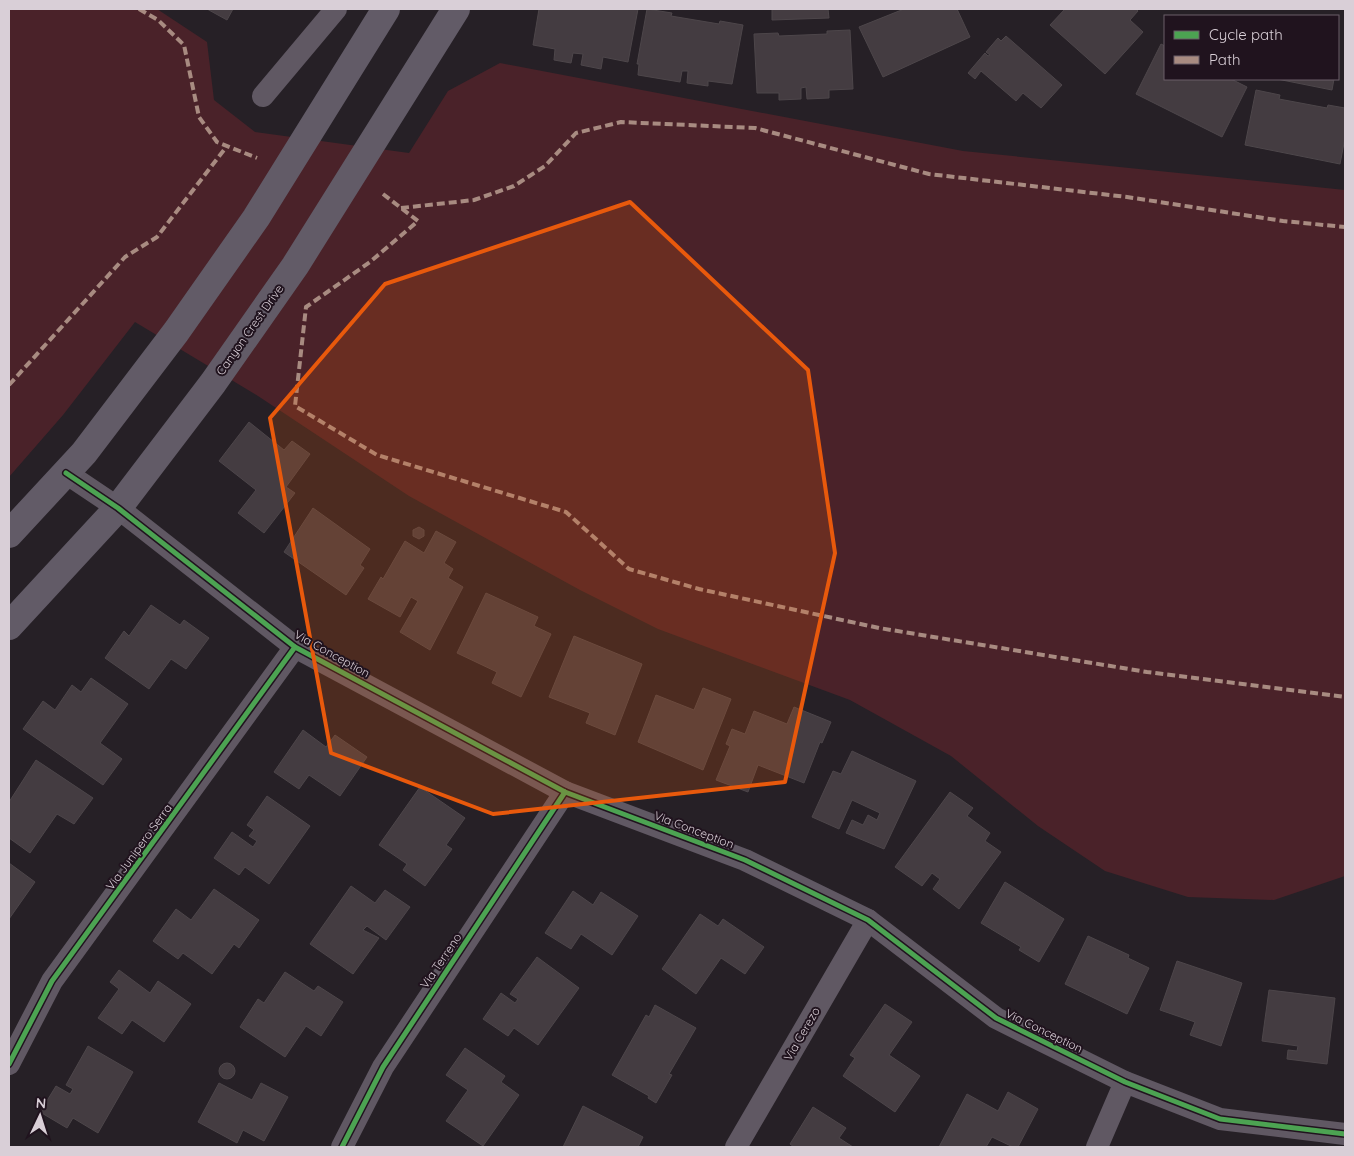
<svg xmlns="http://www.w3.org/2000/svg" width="1354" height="1156" font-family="Quicksand,sans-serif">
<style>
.green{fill:#4a2229}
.building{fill:#443c41;stroke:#4d464a}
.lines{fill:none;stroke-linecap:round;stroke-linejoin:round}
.street{stroke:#605863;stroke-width:22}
.secondary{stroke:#625b67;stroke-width:28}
.quiet{stroke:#a88b81;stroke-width:4;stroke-dasharray:8 4;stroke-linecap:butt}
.cycleway-casing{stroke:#20131e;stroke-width:8}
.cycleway{stroke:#4ca352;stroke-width:5}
.marked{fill:#e8590c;fill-opacity:0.2;stroke:#e8590c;stroke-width:4;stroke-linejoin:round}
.labels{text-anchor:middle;stroke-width:4;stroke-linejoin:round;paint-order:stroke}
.street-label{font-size:12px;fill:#d9cfd7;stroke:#20131e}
</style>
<rect width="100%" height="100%" fill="#262026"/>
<!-- green -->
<path class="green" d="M9,9H157L207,42L214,100L255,132L409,153L448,91L500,63L963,151L1345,190V876L1274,900L1188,897L1105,871L1038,826L951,756L850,700L658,629L580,590L409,496L258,396L135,322L63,415L9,477Z"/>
<!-- building -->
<g class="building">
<path d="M207,9H233L227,20Z"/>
<path d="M539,9H638L628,62L603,57L601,69L581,65L583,54L573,53L571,63L554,60L555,49L533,45Z"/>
<path d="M647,9L672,13L671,16L719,24L720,21L743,25L732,84L708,81V86L687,83L688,71H682L680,82L638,75L639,64H637Z"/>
<path d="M772,9H828L829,18L772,20Z"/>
<path d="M904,9H957L970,37L883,77L859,27Z"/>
<path d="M1065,9H1136L1138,11L1130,20L1143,32L1105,74L1050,25Z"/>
<path d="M850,30L853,89L829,90V98L807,99L806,87L801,88V99L779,100V93H757L754,34L778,33L779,36L827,34V31Z"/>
<path d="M1006,36L1062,85L1041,108L1023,93L1016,101L981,71L975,79L968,73L985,53L988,56L990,55L986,52L998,38L1001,41Z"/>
<path d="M1161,44L1165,46V79H1231L1247,87L1222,137L1136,94Z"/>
<path d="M1277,79H1334L1332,90Z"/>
<path d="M1256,90L1280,95L1279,99L1327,108L1328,105L1345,108V138L1340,164L1245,145Z"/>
<path d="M249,422L284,450L292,441L310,454L286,487L295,493L264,533L238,513L256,490L219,461Z"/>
<path d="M313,508L370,549L360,565L364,568L346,595L284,552Z"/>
<path d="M419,527L424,530V536L419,539L413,536V530Z"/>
<path d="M436,531L456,542L444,563L453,569L448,578L463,587L430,650L400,632L418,601L411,597L400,617L368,599L381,577L383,579L405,541L424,553Z"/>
<path d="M486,593L538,617L534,626L551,634L521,697L492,683L497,672L457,653Z"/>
<path d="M151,605L180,625L184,620L209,638L186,669L171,659L149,689L105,658L124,631L129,636Z"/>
<path d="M574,636L642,664L615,735L586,723L590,713L549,697Z"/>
<path d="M91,678L128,704L100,743L122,759L103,785L23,729L43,701L55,710L72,685L81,692Z"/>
<path d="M703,688L731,699L703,770L638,742L656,695L694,710Z"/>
<path d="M794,707L831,722L822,743L820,742L804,783L758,765L748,792L716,780L730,746L726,744L732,729L745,734L754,711L787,724Z"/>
<path d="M303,730L326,747L335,735L367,757L340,796L309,775L299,789L274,772Z"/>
<path d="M852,751L916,781L884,849L846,833L852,820L863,825L868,815L877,820L880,813L852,800L839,829L812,817L833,771L841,774Z"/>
<path d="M36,760L93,798L74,824L57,814L30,853L9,838V802Z"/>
<path d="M420,787L465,818L446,845L452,849L425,886L403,870L407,864L379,845Z"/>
<path d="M950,792L973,808L967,816L990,833L985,841L1001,852L959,909L933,889L940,879L932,873L922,886L895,867Z"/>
<path d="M267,796L310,826L269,884L245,867L239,875L214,858L232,832L253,847L257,841L249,836L254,830L247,825Z"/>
<path d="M9,863L35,882L9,919Z"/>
<path d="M1005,882L1064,919L1039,962L1019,950L1021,947L981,923Z"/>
<path d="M351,886L375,903L385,890L410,907L386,940L367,926L363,930L379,938L353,974L310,944Z"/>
<path d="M214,889L259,920L239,948L234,944L212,974L183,953L178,959L153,941L176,909L191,920Z"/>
<path d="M573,891L593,905L601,892L638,916L612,955L581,934L571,949L545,933Z"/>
<path d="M700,914L718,926L723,919L764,947L745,974L721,958L696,994L662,969Z"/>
<path d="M1088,936L1129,955L1128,958L1149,968L1127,1014L1065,984Z"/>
<path d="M537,957L579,988L538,1045L514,1028L508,1036L483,1019L501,993L515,1003L518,999L510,994Z"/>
<path d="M1177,961L1242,983L1221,1046L1190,1035L1195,1022L1160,1010Z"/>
<path d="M119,970L150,993L158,981L191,1004L164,1042L132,1020L122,1034L98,1018L119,989L110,982Z"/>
<path d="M285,972L314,991L318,986L343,1002L321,1036L306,1026L285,1057L240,1027L258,999L264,1003Z"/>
<path d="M1269,990L1335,998L1327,1064L1287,1059L1288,1050L1297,1051L1298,1046L1262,1041Z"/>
<path d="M885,1004L912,1022L889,1055L920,1076L895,1112L843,1076L855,1058L850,1055Z"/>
<path d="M655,1005L696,1028L669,1074L672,1075L656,1103L648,1098L649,1096L612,1075L646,1015L649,1017Z"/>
<path d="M88,1046L133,1072L98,1133L73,1118L67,1128L40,1112L56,1086L70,1094L73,1089L66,1085Z"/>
<path d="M465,1048L505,1076L501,1082L519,1095L483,1146L446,1121L468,1090L446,1075Z"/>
<circle cx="227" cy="1071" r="8"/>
<path d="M219,1083L252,1100L261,1083L288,1097L264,1141L243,1130L237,1143L198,1122Z"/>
<path d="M1008,1092L1038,1109L1018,1147H1013L992,1137L986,1147H939L967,1094L998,1111Z"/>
<path d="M583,1106L643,1137L638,1147H563Z"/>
<path d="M813,1107L846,1128L839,1138L853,1147H794L790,1144Z"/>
</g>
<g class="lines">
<!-- street -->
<g class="street">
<path d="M263,96L336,9"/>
<path d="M66,473L118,508L295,647L565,792L745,860L868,920L996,1018L1125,1082L1220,1119L1345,1134"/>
<path d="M9,1064L52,981L295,647"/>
<path d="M342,1147L383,1067L565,792"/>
<path d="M736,1147L868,920"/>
<path d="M1097,1147L1125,1082"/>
</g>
<!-- secondary -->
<g class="secondary">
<path d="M9,534L84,453L176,332L256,218L386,9"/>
<path d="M9,626L118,508L213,383L295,266L456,9"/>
</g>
<!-- quiet -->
<g class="quiet">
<path d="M139,9L158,20L184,45L199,117L217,142L257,158"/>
<path d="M383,194L418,221L370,262L306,307L295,406L377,455L566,512L629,569L699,589L879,628L1147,672L1345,697"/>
<path d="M401,208L474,200L514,186L545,166L576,133L621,122L755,128L929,174L1127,197L1283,221L1345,227"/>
<path d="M9,385L125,257L157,237L227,146"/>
</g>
<!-- cycleway casing -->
<g class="cycleway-casing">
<g id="cycleway">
<path d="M66,473L118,508L295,647L565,792L745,860L868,920L996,1018L1125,1082L1220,1119L1345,1134"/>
<path d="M9,1064L52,981L295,647"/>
<path d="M342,1147L383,1067L565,792"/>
</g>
</g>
<!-- cycleway -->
<use href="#cycleway" class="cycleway"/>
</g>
<!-- marked area -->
<path class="marked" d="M630,202L808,370L835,553L785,782L493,814L331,753L270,418L385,284Z"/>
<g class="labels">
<!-- street labels -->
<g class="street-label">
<text transform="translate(250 330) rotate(-55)" y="4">Canyon Crest Drive</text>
<text transform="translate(332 654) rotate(29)" y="4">Via Conception</text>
<text transform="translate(694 830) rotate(21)" y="4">Via Conception</text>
<text transform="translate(139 847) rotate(-54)" y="4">Via Junipero Serra</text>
<text transform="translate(441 961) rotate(-56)" y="4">Via Terreno</text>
<text transform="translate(1044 1031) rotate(26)" y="4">Via Conception</text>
<text transform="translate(802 1034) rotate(-60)" y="4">Via Cerezo</text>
</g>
</g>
<!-- border -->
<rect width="1354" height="1156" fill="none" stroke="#d9cfd7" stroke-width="20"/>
<!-- legend -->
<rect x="1164" y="15" width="175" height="65" fill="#20131e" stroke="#6a5e68"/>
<rect x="1174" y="31" width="25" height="8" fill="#4ca352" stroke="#6a5e68"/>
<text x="1209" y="40" font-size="15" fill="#d9cfd7">Cycle path</text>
<rect x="1174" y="56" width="25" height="8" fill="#a88b81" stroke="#6a5e68"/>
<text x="1209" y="65" font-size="15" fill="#d9cfd7">Path</text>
<!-- north arrow -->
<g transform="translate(40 1116) rotate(4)" stroke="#20131e" stroke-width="4" paint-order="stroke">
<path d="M0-4L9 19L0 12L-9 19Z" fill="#d9cfd7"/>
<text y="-8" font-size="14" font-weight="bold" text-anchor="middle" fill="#d9cfd7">N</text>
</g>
</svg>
